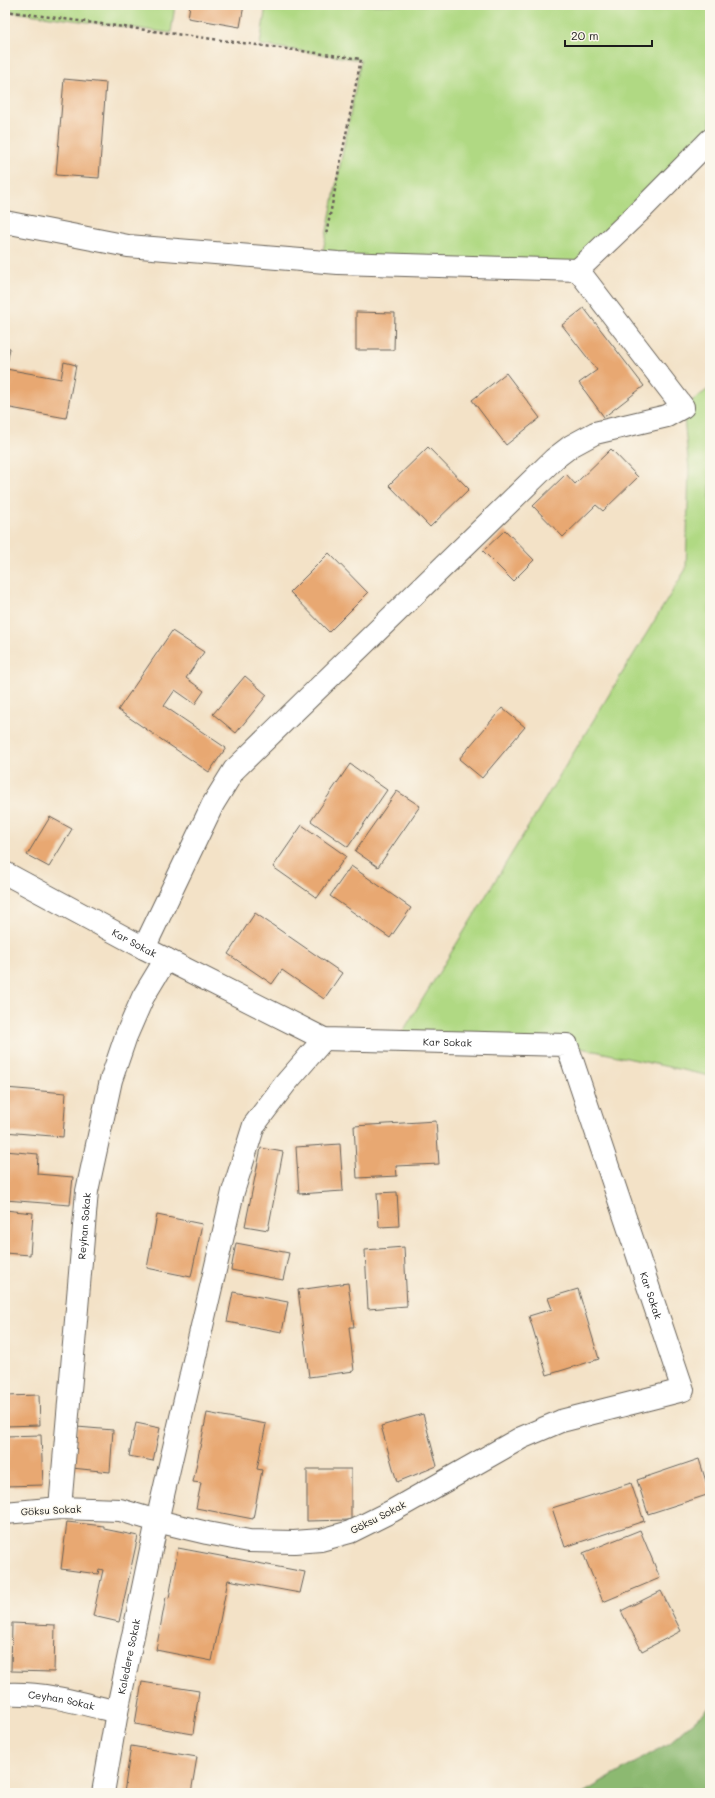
<svg xmlns="http://www.w3.org/2000/svg" width="715" height="1798" font-family="Mali,sans-serif">
<style>
.green{fill:#b0d983;stroke:#667a50}
.forest{fill:#8cb971;stroke:#546a46}
.building{fill:#e8a872}
.lines{fill:none;stroke-linecap:round;stroke-linejoin:round}
.street-casing{stroke:#676158;stroke-width:24}
.path{stroke:#676158;stroke-width:2.5;stroke-dasharray:3 3;stroke-linecap:butt}
.street{stroke:#fff;stroke-width:22}
.labels{text-anchor:middle;stroke-width:3;stroke-linejoin:round;paint-order:stroke}
.street-label{font-size:10px;fill:#1c1c1c;stroke:#fbf7ec}
</style>
<rect width="100%" height="100%" fill="#fbf7ec"/>
<filter id="ink" filterUnits="userSpaceOnUse"><feTurbulence type="fractalNoise" baseFrequency=".025" numOctaves="2"/><feDisplacementMap in="SourceGraphic" scale="8" xChannelSelector="R" yChannelSelector="G"/><feConvolveMatrix kernelMatrix="1 2 1 2 8 2 1 2 1" color-interpolation-filters="sRGB"/></filter>
<filter id="wash" filterUnits="userSpaceOnUse"><feTurbulence type="fractalNoise" baseFrequency=".012" numOctaves="4" result="noise"/><feDisplacementMap in="SourceGraphic" scale="16" xChannelSelector="R" yChannelSelector="G"/><feGaussianBlur stdDeviation="0.9" result="paint"/><feColorMatrix in="noise" values="0 0 0 0 0 0 0 0 0 0 0 0 0 0 0 0 0 1.4 0 .05"/><feComposite in="paint" operator="in"/></filter>
<g filter="url(#wash)">
<rect width="100%" height="100%" fill="#f3e2c7"/>
<!-- green -->
<g class="green">
<path d="M5,5H175L171,33L5,11Z"/>
<path d="M266,5H710V140L578,270L321,261L361,60L260,45Z"/>
<path d="M710,388V1076L567,1045L397,1041L686,569L689,469L683,407Z"/>
</g>
<!-- forest -->
<path class="forest" d="M710,1707V1793H583L669,1743Z"/>
<g id="blocks">
<!-- building -->
<g class="building">
<path d="M190,5H244L240,27L188,18Z"/>
<path d="M64,79L106,83L99,178L56,175Z"/>
<path d="M584,308L644,386L604,417L579,383L597,370L562,325Z"/>
<path d="M356,312L395,313L394,350H356Z"/>
<path d="M5,347L10,348L6,369L61,379L64,362L76,365L66,418L5,407Z"/>
<path d="M506,373L540,418L506,445L472,400Z"/>
<path d="M428,447L469,489L430,527L389,485Z"/>
<path d="M611,449L638,477L603,511L596,505L563,537L533,506L566,474L575,484Z"/>
<path d="M505,530L534,560L513,581L483,551Z"/>
<path d="M329,553L368,593L329,632L290,592Z"/>
<path d="M172,631L204,652L186,678L204,691L195,704L175,690L164,706L226,748L209,772L118,710Z"/>
<path d="M245,676L267,695L236,733L213,714Z"/>
<path d="M502,708L525,727L482,778L459,759Z"/>
<path d="M350,764L387,790L348,847L311,821Z"/>
<path d="M397,791L420,806L378,867L355,851Z"/>
<path d="M50,817L72,829L49,867L27,855Z"/>
<path d="M302,825L346,856L317,898L273,867Z"/>
<path d="M351,866L411,908L390,938L330,896Z"/>
<path d="M255,913L342,973L324,999L282,970L272,984L228,954Z"/>
<path d="M5,1088L66,1093L63,1137L5,1132Z"/>
<path d="M436,1121L439,1164L396,1166L397,1176L357,1178L354,1126Z"/>
<path d="M340,1144L343,1191L299,1194L296,1147Z"/>
<path d="M261,1148L283,1152L268,1230L245,1226Z"/>
<path d="M5,1151L38,1154L37,1174L73,1177L70,1205L5,1200Z"/>
<path d="M397,1192L399,1226L379,1227L377,1193Z"/>
<path d="M5,1210L33,1213L30,1255L5,1253Z"/>
<path d="M157,1215L202,1224L191,1277L147,1268Z"/>
<path d="M236,1243L289,1253L283,1280L231,1270Z"/>
<path d="M404,1247L407,1306L368,1309L365,1250Z"/>
<path d="M348,1283L354,1327H349L354,1371L309,1377L298,1290Z"/>
<path d="M578,1289L599,1359L547,1375L529,1316L552,1309L548,1298Z"/>
<path d="M233,1292L288,1302L282,1332L227,1322Z"/>
<path d="M39,1395L40,1425L5,1426V1396Z"/>
<path d="M207,1413L266,1424L257,1469L262,1470L253,1519L196,1508L201,1483L193,1482Z"/>
<path d="M423,1414L437,1466L397,1482L381,1426Z"/>
<path d="M136,1423L160,1428L153,1461L129,1456Z"/>
<path d="M77,1427L113,1430L110,1472L72,1468Z"/>
<path d="M41,1435L43,1485L5,1486V1436Z"/>
<path d="M699,1459L710,1494L648,1514L637,1480Z"/>
<path d="M307,1469H351V1520L307,1521Z"/>
<path d="M631,1483L644,1521L565,1547L552,1508Z"/>
<path d="M67,1522L104,1526V1529L138,1536L119,1622L93,1616L103,1570L99,1569L98,1574L61,1569Z"/>
<path d="M640,1530L660,1578L603,1602L583,1553Z"/>
<path d="M178,1548L305,1572L300,1593L228,1580L212,1661L156,1650L166,1597L169,1598Z"/>
<path d="M661,1591L681,1631L642,1651L621,1611Z"/>
<path d="M12,1623L55,1625L54,1672L11,1671Z"/>
<path d="M142,1682L199,1691L193,1734L135,1724Z"/>
<path d="M131,1746L197,1757L191,1793H124Z"/>
</g>
</g>
</g>
<g filter="url(#ink)">
<use href="#blocks" fill-opacity="0" stroke="#676158" stroke-width="1"/>
<g class="lines">
<!-- street casing -->
<g class="street-casing">
<g id="street">
<path d="M5,222L128,246L338,263L578,270L642,209L710,140"/>
<path id="s1" d="M5,873L144,948L324,1039L567,1045L683,1390L561,1421L521,1438L392,1511L350,1532L321,1540L294,1542L249,1541L207,1533L157,1521L120,1510L60,1508L5,1513"/>
<path d="M144,948L213,804L234,770L554,459L571,446L595,433L667,416L683,407L578,270"/>
<path id="s2" d="M60,1508L87,1191L111,1080L126,1036L143,997L166,959"/>
<path id="s3" d="M5,1694C43,1692 81,1703 117,1712"/>
<path id="s4" d="M103,1793L117,1712L157,1521L233,1192L254,1125L285,1084L324,1039"/>
</g>
</g>
<!-- path -->
<path class="path" d="M5,11L361,59L326,235"/>
<!-- street -->
<use href="#street" class="street"/>
</g>
</g>
<g class="labels">
<!-- street labels -->
<g class="street-label">
<text dy="4" stroke="none"><textPath href="#s1" startOffset="147">Kar Sokak</textPath></text>
<text dy="4" stroke="none"><textPath href="#s1" startOffset="483">Kar Sokak</textPath></text>
<text dy="4" stroke="none"><textPath href="#s2" startOffset="283">Reyhan Sokak</textPath></text>
<text dy="4" stroke="none"><textPath href="#s1" startOffset="867">Kar Sokak</textPath></text>
<text transform="translate(51 1510) rotate(-3)" y="4">Göksu Sokak</text>
<text transform="translate(378 1517) rotate(-27)" y="4">Göksu Sokak</text>
<text dy="4" stroke="none"><textPath href="#s4" startOffset="139">Kaledere Sokak</textPath></text>
<text dy="4" stroke="none"><textPath href="#s3" startOffset="57">Ceyhan Sokak</textPath></text>
</g>
</g>
<!-- margin -->
<rect width="715" height="1798" fill="none" stroke="#fbf7ec" stroke-width="20"/>
<!-- scale -->
<path d="M565 40v6h87v-6" fill="none" stroke="#1c1c1c" stroke-width="2"/>
<text x="571" y="40" font-size="12" fill="#1c1c1c" stroke="#fbf7ec" stroke-width="3" paint-order="stroke">20 m</text>
</svg>
